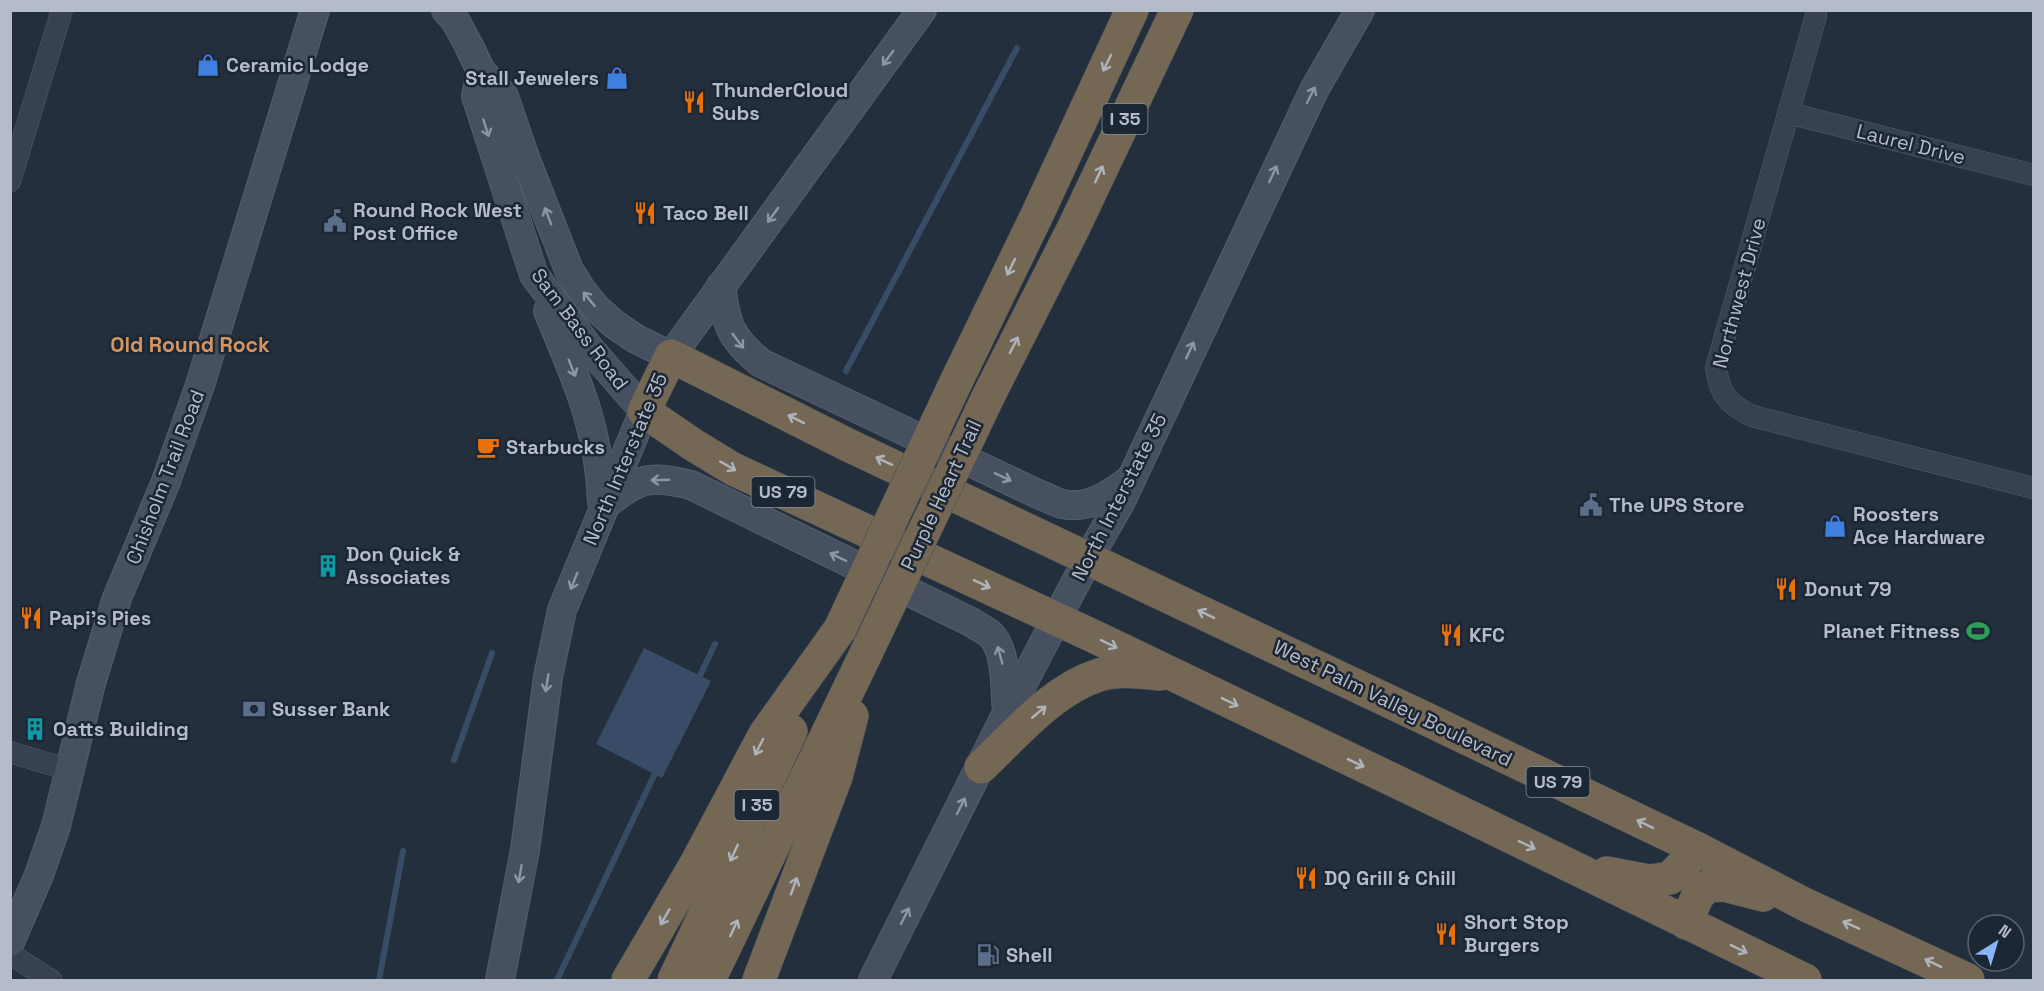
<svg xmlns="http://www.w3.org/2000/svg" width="2044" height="991" font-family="'Space Grotesk',sans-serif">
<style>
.water{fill:#394c67}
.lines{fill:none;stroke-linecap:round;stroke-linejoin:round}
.stream{stroke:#394c67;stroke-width:6}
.street-casing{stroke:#565f6c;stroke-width:22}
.secondary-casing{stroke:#565f6c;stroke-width:30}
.highway-casing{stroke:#434c59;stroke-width:34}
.street{stroke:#38414e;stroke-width:21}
.secondary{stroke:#465061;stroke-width:28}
.highway{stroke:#746855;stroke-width:33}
.highway-bridge-casing{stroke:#434c59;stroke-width:34;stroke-linecap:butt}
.highway-bridge{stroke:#746855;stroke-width:33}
.oneway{stroke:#8e96a5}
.oneway2{stroke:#aeb4bd}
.labels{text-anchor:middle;stroke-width:5;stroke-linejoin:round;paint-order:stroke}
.shield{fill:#1d2633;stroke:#878f9c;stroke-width:1.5}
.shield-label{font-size:18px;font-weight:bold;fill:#b4bcc9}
.poi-label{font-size:20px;font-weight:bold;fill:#b4bcc9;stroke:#1d2633;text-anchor:start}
.street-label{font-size:20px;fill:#b4bcc9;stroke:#1d2633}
.neighbourhood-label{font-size:21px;font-weight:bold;fill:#d59563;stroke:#1d2633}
</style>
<rect width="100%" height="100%" fill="#242f3e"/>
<!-- water -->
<path class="water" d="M644,648L711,681L662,778L596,744Z"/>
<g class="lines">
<!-- stream -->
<g class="stream">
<path d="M846,371L1017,48"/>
<path d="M697,682L715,644"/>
<path d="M454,760L492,653"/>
<path d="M379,980L403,851"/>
<path d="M557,980L658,767"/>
</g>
<!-- street casing -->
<g class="street-casing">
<g id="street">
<path d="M1816,16L1716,368C1720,395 1728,404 1752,416L2034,488"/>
<path d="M1788,113L2034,175"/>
<path d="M10,181L62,10"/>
<path d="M10,752L69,770"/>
<path d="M10,954L51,980"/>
</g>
</g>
<!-- secondary casing -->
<g class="secondary-casing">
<g id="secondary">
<path d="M446,10L455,20L469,46L481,71L504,96L524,155L569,270L581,289L596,308L614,324L636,339L671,356L922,10"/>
<path d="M481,71L476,96L534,275L590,349L644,411L562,610L548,677L525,850L500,980"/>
<path d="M721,286C726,324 730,338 761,363L1040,495C1047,497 1054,502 1062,504C1088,510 1111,494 1131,479"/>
<path d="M548,311C576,378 599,427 602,501"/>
<path d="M604,506C637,479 648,474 691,485L973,623C978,627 985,630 990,634C1007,649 1005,691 1007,713"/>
<path d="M10,942L39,875L56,826L91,683L117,598L165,484L200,385L315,10"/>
<path d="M873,980L1007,713L1089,557L1120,503L1314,90L1360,10"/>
</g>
</g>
<!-- highway casing -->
<g class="highway-casing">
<g id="highway">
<path d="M956,382L1037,215L1132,10"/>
<path d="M988,397L1074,227L1177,10"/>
<path d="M981,767C1016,734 1052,690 1099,675C1118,669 1140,672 1160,674"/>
<path d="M1607,873L1649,881L1670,878L1698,849"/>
<path d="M1686,923L1698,895L1708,886L1724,885L1763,895"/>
<path d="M628,980L697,862L765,734L840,629"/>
<path d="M674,980L791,731"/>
<path d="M709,980L870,645"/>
<path d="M759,980L836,777L852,716"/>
<path d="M1805,980L1468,816L1093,636L733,469L692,444L644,411L671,356L848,445L1418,715L1698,849L1806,905L1968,980"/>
</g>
</g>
<!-- street -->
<use href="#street" class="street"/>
<!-- secondary -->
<use href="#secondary" class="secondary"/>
<!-- highway -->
<use href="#highway" class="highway"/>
<!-- highway-bridge casing -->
<g class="highway-bridge-casing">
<g id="highway-bridge">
<path d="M840,629L956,382"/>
<path d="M870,645L988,397"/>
</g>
</g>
<!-- highway-bridge -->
<use href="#highway-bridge" class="highway-bridge"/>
</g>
<!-- one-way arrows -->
<defs><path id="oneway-shaft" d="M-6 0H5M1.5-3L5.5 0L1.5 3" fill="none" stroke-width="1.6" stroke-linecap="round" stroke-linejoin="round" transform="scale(1.5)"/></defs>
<g class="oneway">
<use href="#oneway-shaft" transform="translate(888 58) rotate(126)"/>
<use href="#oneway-shaft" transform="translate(1311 95) rotate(-63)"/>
<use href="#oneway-shaft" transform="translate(486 128) rotate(72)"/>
<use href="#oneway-shaft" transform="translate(1273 174) rotate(-65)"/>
<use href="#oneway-shaft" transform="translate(773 215) rotate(126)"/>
<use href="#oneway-shaft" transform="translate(548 216) rotate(-111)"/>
<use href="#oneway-shaft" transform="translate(589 299) rotate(-129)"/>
<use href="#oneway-shaft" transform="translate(738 341) rotate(53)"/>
<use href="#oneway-shaft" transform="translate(1190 350) rotate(-65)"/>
<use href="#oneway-shaft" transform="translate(572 368) rotate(68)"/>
<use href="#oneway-shaft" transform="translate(1003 477) rotate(25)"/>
<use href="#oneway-shaft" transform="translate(660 480) rotate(178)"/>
<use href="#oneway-shaft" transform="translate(838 557) rotate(-154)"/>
<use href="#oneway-shaft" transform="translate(574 581) rotate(112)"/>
<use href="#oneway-shaft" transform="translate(1000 655) rotate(-105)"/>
<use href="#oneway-shaft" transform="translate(547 683) rotate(99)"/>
<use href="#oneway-shaft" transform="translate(961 806) rotate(-63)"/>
<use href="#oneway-shaft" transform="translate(520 874) rotate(100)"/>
<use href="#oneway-shaft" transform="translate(905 916) rotate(-63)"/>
</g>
<g class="oneway2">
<use href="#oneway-shaft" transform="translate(1107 63) rotate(116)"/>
<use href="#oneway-shaft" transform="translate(1099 174) rotate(-65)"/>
<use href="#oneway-shaft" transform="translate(1011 267) rotate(116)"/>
<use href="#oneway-shaft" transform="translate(1014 345) rotate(-63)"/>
<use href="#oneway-shaft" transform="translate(796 419) rotate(-153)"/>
<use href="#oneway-shaft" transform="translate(884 461) rotate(-155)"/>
<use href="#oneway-shaft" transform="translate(728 466) rotate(30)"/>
<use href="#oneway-shaft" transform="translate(982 584) rotate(25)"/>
<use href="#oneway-shaft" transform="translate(1206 614) rotate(-154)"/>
<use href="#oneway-shaft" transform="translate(1109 644) rotate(26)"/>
<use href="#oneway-shaft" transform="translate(1230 702) rotate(26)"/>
<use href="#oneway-shaft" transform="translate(1039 712) rotate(-40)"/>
<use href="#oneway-shaft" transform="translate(759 747) rotate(117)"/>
<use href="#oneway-shaft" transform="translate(1356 763) rotate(25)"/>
<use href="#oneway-shaft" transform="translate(1645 824) rotate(-154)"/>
<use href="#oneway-shaft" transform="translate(1527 845) rotate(26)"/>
<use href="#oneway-shaft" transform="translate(734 853) rotate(115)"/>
<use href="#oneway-shaft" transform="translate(794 886) rotate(-70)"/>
<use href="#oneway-shaft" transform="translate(665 917) rotate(120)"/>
<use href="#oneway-shaft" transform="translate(1851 925) rotate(-156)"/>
<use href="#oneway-shaft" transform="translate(734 928) rotate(-65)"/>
<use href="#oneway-shaft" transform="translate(1739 949) rotate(26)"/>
<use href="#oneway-shaft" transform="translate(1933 963) rotate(-154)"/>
</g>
<!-- icons -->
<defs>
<g id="shop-bare" transform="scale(1.8)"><path d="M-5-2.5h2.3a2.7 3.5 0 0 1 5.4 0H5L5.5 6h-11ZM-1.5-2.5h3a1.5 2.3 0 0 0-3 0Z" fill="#3f7fe0" stroke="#1d2633" stroke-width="2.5" paint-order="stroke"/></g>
<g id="restaurant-bare" transform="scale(1.8)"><path d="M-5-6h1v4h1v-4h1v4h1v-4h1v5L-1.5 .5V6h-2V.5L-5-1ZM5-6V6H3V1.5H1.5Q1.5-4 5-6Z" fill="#e8710a" stroke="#1d2633" stroke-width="2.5" paint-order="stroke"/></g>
<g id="civic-bare" transform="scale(1.8)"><path d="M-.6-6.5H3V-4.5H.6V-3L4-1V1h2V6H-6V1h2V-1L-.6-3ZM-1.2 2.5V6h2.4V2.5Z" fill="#5c6f8a" stroke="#1d2633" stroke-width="2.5" paint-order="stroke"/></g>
<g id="cafe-bare" transform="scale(1.8)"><path d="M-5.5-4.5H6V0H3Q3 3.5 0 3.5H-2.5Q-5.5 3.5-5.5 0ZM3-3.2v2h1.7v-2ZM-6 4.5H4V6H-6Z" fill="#e8710a" stroke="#1d2633" stroke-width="2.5" paint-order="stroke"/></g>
<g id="building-bare" transform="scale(1.8)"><path d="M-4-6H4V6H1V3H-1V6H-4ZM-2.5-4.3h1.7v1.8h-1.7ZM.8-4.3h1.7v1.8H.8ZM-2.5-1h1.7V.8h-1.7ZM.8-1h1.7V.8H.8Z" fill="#0f9aa8" stroke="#1d2633" stroke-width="2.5" paint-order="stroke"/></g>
<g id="stadium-bare" transform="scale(1.8)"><path d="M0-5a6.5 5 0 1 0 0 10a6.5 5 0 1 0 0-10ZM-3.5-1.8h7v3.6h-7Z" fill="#2e9e5b" stroke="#1d2633" stroke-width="2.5" paint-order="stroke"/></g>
<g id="bank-bare" transform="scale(1.8)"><path d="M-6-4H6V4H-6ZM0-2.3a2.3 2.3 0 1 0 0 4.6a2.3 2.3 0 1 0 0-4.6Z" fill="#5c6f8a" stroke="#1d2633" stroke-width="2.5" paint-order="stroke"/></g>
<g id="fuel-bare" transform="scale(1.8)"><path d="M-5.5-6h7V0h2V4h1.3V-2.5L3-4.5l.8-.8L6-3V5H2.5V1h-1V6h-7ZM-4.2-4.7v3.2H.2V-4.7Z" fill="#5c6f8a" stroke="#1d2633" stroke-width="2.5" paint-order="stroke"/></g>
</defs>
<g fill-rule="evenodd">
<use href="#shop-bare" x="208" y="65"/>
<use href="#shop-bare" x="617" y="78"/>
<use href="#restaurant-bare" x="694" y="102"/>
<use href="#restaurant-bare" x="645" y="213"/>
<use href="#civic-bare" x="335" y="221"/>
<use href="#cafe-bare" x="488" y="447"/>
<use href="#civic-bare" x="1591" y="505"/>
<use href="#shop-bare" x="1835" y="526"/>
<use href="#building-bare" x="328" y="566"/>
<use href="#restaurant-bare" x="1786" y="589"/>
<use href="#restaurant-bare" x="31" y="618"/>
<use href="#stadium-bare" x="1978" y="631"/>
<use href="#restaurant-bare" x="1451" y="635"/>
<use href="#bank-bare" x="254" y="709"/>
<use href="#building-bare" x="35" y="729"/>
<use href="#restaurant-bare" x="1306" y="878"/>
<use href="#restaurant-bare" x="1446" y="934"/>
<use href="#fuel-bare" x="988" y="955"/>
</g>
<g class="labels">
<!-- shield labels -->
<g class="shield">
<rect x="1102.5" y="104" width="45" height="30" rx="4.5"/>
<rect x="751.5" y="477" width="63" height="30" rx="4.5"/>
<rect x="1526.5" y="767" width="63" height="30" rx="4.5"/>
<rect x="734.5" y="790" width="45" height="30" rx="4.5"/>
</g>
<g class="shield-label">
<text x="1125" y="125">I 35</text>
<text x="783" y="498">US 79</text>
<text x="1558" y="788">US 79</text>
<text x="757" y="811">I 35</text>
</g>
<!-- poi labels -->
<g class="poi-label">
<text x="226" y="72">Ceramic Lodge</text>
<text x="599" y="85" text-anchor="end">Stall Jewelers</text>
<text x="712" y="97">ThunderCloud<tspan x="712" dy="23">Subs</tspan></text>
<text x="353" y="217">Round Rock West<tspan x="353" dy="23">Post Office</tspan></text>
<text x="663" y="220">Taco Bell</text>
<text x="506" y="454">Starbucks</text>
<text x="1609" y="512">The UPS Store</text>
<text x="1853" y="521">Roosters<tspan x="1853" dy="23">Ace Hardware</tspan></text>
<text x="346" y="561">Don Quick &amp;<tspan x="346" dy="23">Associates</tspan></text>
<text x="1804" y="596">Donut 79</text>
<text x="49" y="625">Papi's Pies</text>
<text x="1960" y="638" text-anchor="end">Planet Fitness</text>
<text x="1469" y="642">KFC</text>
<text x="272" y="716">Susser Bank</text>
<text x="53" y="736">Oatts Building</text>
<text x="1324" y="885">DQ Grill &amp; Chill</text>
<text x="1464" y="929">Short Stop<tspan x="1464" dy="23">Burgers</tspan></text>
<text x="1006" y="962">Shell</text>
</g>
<!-- street labels -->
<g class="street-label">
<text transform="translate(1911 144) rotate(14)" y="7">Laurel Drive</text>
<text transform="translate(1739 293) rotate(-75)" y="7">Northwest Drive</text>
<text transform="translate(580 329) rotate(53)" y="7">Sam Bass Road</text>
<text transform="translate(625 459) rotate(-67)" y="7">North Interstate 35</text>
<text transform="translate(165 477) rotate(-69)" y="7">Chisholm Trail Road</text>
<text transform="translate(941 495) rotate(-65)" y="7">Purple Heart Trail</text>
<text transform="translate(1119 497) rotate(-63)" y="7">North Interstate 35</text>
<text transform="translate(1393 703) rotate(26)" y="7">West Palm Valley Boulevard</text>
</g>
<!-- neighbourhood labels -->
<g class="neighbourhood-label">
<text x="190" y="352">Old Round Rock</text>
</g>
</g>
<!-- border -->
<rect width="2044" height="991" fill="none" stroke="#b4bcc9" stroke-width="24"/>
<!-- north arrow -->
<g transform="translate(1996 943) rotate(37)"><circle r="28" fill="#1d2633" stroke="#59626f" stroke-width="1.5"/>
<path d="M0-4.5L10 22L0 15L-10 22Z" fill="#8ab4f8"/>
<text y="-9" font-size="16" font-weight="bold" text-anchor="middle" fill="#b4bcc9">N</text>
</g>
</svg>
